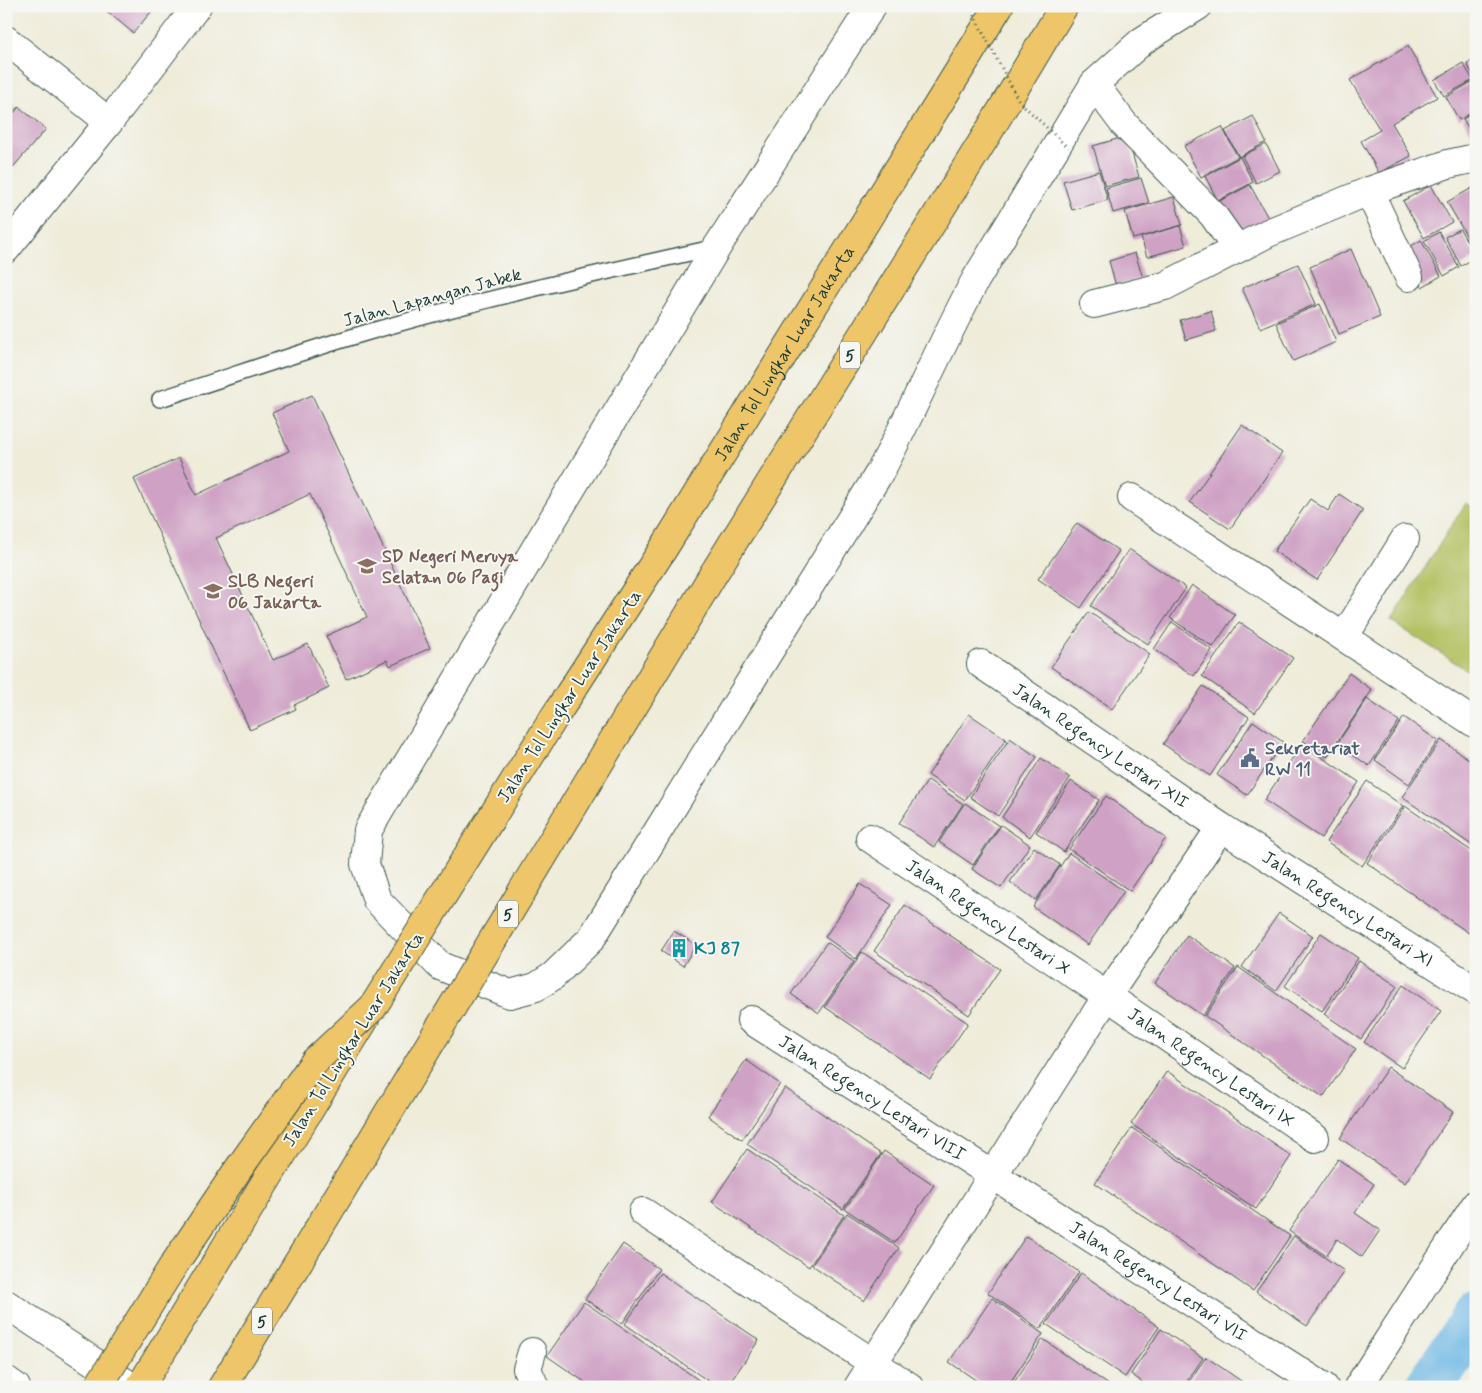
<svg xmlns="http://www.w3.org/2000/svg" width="1482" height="1393" font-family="Mynerve,sans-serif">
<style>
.green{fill:#b4c163;stroke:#6a7f4c}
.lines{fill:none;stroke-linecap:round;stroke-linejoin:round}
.river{stroke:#6bb6e4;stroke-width:48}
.building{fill:#cfa1c5}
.lane-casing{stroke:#3e574d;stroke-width:18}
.street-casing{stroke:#3e574d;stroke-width:30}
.highway-casing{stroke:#3e574d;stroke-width:30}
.lane{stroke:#fff;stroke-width:15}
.street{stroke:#fff;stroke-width:28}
.highway{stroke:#eec569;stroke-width:28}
.highway-bridge-casing{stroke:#3e574d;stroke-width:30;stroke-linecap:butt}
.path-bridge{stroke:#3e574d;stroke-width:3;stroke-dasharray:1 4;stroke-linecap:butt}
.highway-bridge{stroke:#eec569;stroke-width:28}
.labels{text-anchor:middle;stroke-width:4;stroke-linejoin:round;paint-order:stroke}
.shield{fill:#f6f6f2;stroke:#60746d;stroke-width:1}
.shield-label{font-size:16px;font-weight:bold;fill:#1f3d34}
.street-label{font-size:18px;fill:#1f3d34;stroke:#f6f6f2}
.education-label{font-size:18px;font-weight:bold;fill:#785e54;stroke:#f6f6f2;text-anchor:start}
.service-label{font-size:18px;font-weight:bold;fill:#4e5e75;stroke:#f6f6f2;text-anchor:start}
.culture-label{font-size:18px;font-weight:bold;fill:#0d838f;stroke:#f6f6f2;text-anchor:start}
</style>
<rect width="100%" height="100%" fill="#f6f6f2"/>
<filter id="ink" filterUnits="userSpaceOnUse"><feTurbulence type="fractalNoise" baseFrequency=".02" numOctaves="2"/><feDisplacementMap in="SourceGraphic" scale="10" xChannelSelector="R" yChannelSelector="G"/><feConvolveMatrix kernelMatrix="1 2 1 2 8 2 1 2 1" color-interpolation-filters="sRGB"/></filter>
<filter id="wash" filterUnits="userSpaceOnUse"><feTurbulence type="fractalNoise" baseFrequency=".0096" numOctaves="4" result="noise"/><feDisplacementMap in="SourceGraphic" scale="20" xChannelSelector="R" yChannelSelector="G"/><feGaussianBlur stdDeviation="1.12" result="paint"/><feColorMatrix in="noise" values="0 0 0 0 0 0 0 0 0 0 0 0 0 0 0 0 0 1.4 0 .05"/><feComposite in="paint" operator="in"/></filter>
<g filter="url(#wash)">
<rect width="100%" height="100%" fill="#efecda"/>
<!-- green -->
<path class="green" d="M1466,503L1476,509V676L1391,621Z"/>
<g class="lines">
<!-- river -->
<path class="river" d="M1429,1387L1476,1317"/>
</g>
<g id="blocks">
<!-- building -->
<g class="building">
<path d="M101,6H156L133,33Z"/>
<path d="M1408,46L1437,97L1392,123L1411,156L1379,173L1361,141L1380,130L1350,80Z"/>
<path d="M1476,58V80L1467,64Z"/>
<path d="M1463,63L1473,80L1444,96L1434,80Z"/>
<path d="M1475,80L1476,110L1459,120L1446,97Z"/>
<path d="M6,99L16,108L6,120Z"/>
<path d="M19,107L46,129L9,172L6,170V122Z"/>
<path d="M1476,112V141L1463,119Z"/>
<path d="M1253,116L1266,142L1239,157L1225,131Z"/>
<path d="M1222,127L1238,157L1201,177L1184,146Z"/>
<path d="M1127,136L1139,177L1105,186L1093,146Z"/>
<path d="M1266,144L1280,171L1256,183L1242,156Z"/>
<path d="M1240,157L1253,182L1218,201L1205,176Z"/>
<path d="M1099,171L1108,200L1072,210L1063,181Z"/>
<path d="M1141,178L1149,203L1113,213L1106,188Z"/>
<path d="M1250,185L1274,229L1237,248L1214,204Z"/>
<path d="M1431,185L1452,222L1424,238L1403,201Z"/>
<path d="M1474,187L1476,190V252L1447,202Z"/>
<path d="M1174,197L1182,225L1133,239L1125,211Z"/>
<path d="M1180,226L1186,246L1147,257L1141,237Z"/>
<path d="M1460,229L1476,257L1461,266L1445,237Z"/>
<path d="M1439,232L1459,267L1444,276L1424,241Z"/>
<path d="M1421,240L1441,276L1422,287L1401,252Z"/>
<path d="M1351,249L1380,317L1339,334L1310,267Z"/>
<path d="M1135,253L1143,278L1116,286L1109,261Z"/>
<path d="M1298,264L1316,304L1260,328L1242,288Z"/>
<path d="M1320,304L1336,342L1293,361L1276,323Z"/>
<path d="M1211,311L1216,331L1186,340L1180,320Z"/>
<path d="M312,395L430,648L390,666L387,660L346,679L326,636L367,617L310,494L216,538L273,660L308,644L329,688L294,705L296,709L250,730L134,479L179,458L196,495L289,451L272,413Z"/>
<path d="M1242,425L1282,453L1230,529L1190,502Z"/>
<path d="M1339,494L1363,510L1317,580L1274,551L1310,499L1328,511Z"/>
<path d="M1077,523L1119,551L1081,608L1038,579Z"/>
<path d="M1129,549L1186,588L1148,644L1091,606Z"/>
<path d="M1192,585L1235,615L1213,647L1170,618Z"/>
<path d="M1089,612L1150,654L1112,709L1051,667Z"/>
<path d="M1172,622L1212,650L1194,676L1154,649Z"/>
<path d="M1239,622L1293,658L1255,713L1202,676Z"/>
<path d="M1349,673L1372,690L1327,757L1303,741Z"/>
<path d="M1203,686L1249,717L1210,776L1163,744Z"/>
<path d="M1367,699L1399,721L1369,766L1337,744Z"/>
<path d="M969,714L1006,739L965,800L928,775Z"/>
<path d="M1404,717L1438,741L1409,784L1375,760Z"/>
<path d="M1253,721L1283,742L1247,795L1217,775Z"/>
<path d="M1010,738L1037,757L998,816L970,797Z"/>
<path d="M1441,740L1476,764V848L1402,797Z"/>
<path d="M1302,744L1359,782L1321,838L1264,800Z"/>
<path d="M1041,758L1070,778L1030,837L1002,817Z"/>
<path d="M928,780L963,804L934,847L899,823Z"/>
<path d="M1071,781L1099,800L1064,852L1036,832Z"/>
<path d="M1367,781L1403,806L1362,866L1326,842Z"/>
<path d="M1106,796L1166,838L1130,891L1069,849Z"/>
<path d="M965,803L999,826L973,865L939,842Z"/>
<path d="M1405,806L1476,854V938L1367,863Z"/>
<path d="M1001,825L1030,845L1001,888L972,869Z"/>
<path d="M1034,847L1060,865L1036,900L1010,882Z"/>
<path d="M1069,853L1124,891L1088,945L1033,907Z"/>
<path d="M860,884L892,905L856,959L825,937Z"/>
<path d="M905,905L1000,969L969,1015L874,951Z"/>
<path d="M1279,913L1313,936L1276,991L1242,967Z"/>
<path d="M674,931L696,945L683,966L661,951Z"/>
<path d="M1321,933L1358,958L1322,1011L1285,986Z"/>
<path d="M1187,935L1235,968L1203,1016L1155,983Z"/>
<path d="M827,942L854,961L819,1013L791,994Z"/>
<path d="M862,952L968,1023L930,1079L825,1007Z"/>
<path d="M1359,961L1397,986L1361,1039L1324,1014Z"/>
<path d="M1238,967L1356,1049L1323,1097L1205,1016Z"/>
<path d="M1403,985L1441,1011L1402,1068L1364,1042Z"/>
<path d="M746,1060L780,1084L742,1140L708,1116Z"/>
<path d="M1388,1067L1453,1112L1405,1183L1340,1138Z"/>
<path d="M1167,1071L1291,1156L1256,1209L1131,1124Z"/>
<path d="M785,1088L881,1154L843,1209L747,1144Z"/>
<path d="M1132,1128L1290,1236L1253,1291L1095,1183Z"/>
<path d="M747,1149L844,1215L809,1267L712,1202Z"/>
<path d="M884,1151L934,1185L895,1243L845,1209Z"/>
<path d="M1338,1159L1374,1184L1355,1213L1380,1230L1362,1257L1337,1239L1326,1256L1289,1231Z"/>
<path d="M847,1213L899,1248L864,1301L812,1265Z"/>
<path d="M1026,1236L1079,1272L1040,1329L988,1293Z"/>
<path d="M1294,1236L1344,1271L1307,1326L1256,1292Z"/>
<path d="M623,1244L659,1269L622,1324L585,1299Z"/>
<path d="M660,1273L759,1340L727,1387H717L625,1324Z"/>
<path d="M1081,1273L1159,1327L1125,1377L1046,1324Z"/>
<path d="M992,1298L1043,1334L1007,1387H986L949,1362Z"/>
<path d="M584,1302L690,1374L708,1387H592L547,1356Z"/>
<path d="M1161,1329L1203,1358L1183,1387H1149L1131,1374Z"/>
<path d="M1043,1339L1080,1365L1112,1387H1011Z"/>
<path d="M1206,1357L1250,1387H1185Z"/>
</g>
</g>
</g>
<g filter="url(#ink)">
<use href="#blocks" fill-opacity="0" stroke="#3e574d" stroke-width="1"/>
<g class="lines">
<!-- lane casing -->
<g class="lane-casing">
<path id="lane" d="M160,399C229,377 297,353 365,333C481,299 600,273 717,247"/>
</g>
<!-- street casing -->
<g class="street-casing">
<g id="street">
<path d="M872,6L717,247L547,529L368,830L365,864L377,900L440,966L510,994L536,987L553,976L591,939L880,472C914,408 942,342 976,279L1094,84L1142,41L1198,6"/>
<path d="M6,40L109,122"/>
<path d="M1094,84L1124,124L1213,215L1237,249"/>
<path d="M1369,191L1409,277"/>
<path d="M6,249L109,122L197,6"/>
<path d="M1094,304L1165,286L1268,233L1369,191L1448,164L1476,158"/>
<path d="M1132,498L1476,724"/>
<path d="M1344,637L1405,539"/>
<path id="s1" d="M981,664L1221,827L1476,991"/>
<path id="s2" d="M870,838L1107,996L1315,1138"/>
<path id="s3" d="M751,1020L1324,1387"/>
<path d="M643,1212L910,1387"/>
<path d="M6,1304L132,1387"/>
<path d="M532,1352L527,1369L535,1387"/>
<path d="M6,1380L16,1387"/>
<path d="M858,1387L1107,996L1221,827"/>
<path d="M1358,1387L1476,1204"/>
</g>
</g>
<!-- highway casing -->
<g class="highway-casing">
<g id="highway">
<path d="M714,573L986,136L1064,6"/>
<path id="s4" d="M555,716L665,546L999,6"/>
<path d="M140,1387L365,1019"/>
<path d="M222,1387L302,1256"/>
</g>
</g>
<!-- lane -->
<use href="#lane" class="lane"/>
<!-- street -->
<use href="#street" class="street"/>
<!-- highway -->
<use href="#highway" class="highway"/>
<!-- highway-bridge casing -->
<g class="highway-bridge-casing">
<g id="highway-bridge">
<path d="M302,1256L714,573"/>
<path d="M98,1387L173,1266L237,1171L315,1061L373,1007L555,716"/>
</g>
</g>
<!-- path-bridge -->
<path class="path-bridge" d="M969,6L1019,101L1068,148"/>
<!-- highway-bridge -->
<use href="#highway-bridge" class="highway-bridge"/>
</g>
</g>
<!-- icons -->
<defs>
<g id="school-bare" transform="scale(1.5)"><path d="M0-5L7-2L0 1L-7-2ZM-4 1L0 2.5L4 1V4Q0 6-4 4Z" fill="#8d6e63" stroke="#f6f6f2" stroke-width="2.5" paint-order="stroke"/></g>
<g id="civic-bare" transform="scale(1.5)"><path d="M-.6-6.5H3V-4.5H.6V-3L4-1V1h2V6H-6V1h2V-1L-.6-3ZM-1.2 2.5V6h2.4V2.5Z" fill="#5c6f8a" stroke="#f6f6f2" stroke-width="2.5" paint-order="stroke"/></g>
<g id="building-bare" transform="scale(1.5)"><path d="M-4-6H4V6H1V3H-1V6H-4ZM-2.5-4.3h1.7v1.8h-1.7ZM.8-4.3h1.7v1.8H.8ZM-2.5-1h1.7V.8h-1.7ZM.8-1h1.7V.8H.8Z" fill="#0f9aa8" stroke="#f6f6f2" stroke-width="2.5" paint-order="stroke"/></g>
</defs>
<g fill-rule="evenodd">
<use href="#school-bare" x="367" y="566"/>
<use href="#school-bare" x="213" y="591"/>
<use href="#civic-bare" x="1250" y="758"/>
<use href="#building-bare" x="679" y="948"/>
</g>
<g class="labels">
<!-- shield labels -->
<g class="shield">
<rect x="840" y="341.5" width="20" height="27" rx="4"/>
<rect x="498" y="900.5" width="20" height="27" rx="4"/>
<rect x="252" y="1307.5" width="20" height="27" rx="4"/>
</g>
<g class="shield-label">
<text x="850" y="361">5</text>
<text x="508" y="920">5</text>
<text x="262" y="1327">5</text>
</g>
<!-- street labels -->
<g class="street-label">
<text transform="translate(432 297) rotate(-15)" y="6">Jalan Lapangan Jabek</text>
<text dy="6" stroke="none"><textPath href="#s4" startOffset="429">Jalan Tol Lingkar Luar Jakarta</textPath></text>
<text transform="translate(569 696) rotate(-57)" y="6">Jalan Tol Lingkar Luar Jakarta</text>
<text dy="6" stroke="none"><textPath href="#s1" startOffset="145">Jalan Regency Lestari XII</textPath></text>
<text dy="6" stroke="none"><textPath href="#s1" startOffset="441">Jalan Regency Lestari XI</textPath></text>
<text dy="6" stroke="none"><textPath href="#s2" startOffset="142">Jalan Regency Lestari X</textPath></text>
<text transform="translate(353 1039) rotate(-58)" y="6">Jalan Tol Lingkar Luar Jakarta</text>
<text dy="6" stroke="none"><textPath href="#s2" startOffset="411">Jalan Regency Lestari IX</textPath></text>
<text dy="6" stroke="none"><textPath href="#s3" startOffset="144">Jalan Regency Lestari VIII</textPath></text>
<text dy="6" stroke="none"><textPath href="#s3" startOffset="484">Jalan Regency Lestari VII</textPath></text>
</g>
<!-- education labels -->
<g class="education-label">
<text x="382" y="562">SD Negeri Meruya<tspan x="382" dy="21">Selatan 06 Pagi</tspan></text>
<text x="228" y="587">SLB Negeri<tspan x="228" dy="21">06 Jakarta</tspan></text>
</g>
<!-- service labels -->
<g class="service-label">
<text x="1265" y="754">Sekretariat<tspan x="1265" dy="21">RW 11</tspan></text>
</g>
<!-- culture labels -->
<g class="culture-label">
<text x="694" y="954">KJ 87</text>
</g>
</g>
<!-- margin -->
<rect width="1482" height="1393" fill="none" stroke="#f6f6f2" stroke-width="25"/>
</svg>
